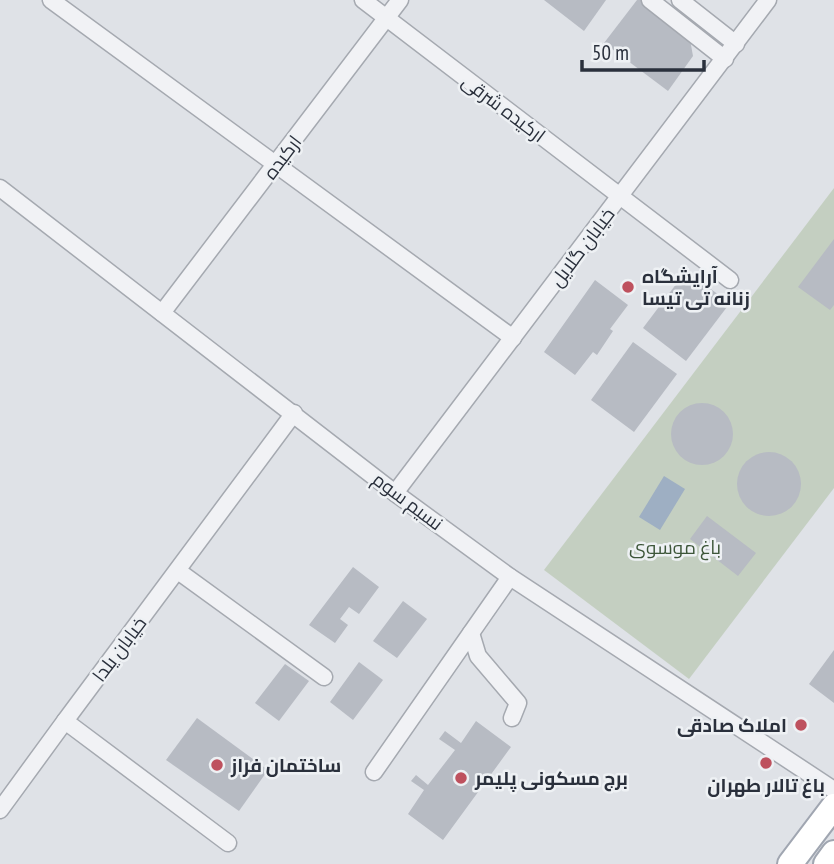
<svg xmlns="http://www.w3.org/2000/svg" width="834" height="864" font-family="'PT Sans Narrow',Cairo,sans-serif">
<style>
.green{fill:#c4cfc1}
.water{fill:#9eafc3}
.building{fill:#b7bbc3}
.lines{fill:none;stroke-linecap:round;stroke-linejoin:round}
.minor-casing{stroke:#a5a9b0;stroke-width:19}
.primary-casing{stroke:#a0a6b1;stroke-width:28}
.minor{stroke:#f1f2f5;stroke-width:16}
.primary{stroke:#fff;stroke-width:24}
.poi-dot{fill:#be515e;stroke:#eef1f4;stroke-width:2.5}
.labels{text-anchor:middle;stroke-width:5;stroke-linejoin:round;paint-order:stroke}
.street-label{font-size:19px;fill:#2a303c;stroke:#eef1f4}
.poi-label{font-size:19px;font-weight:bold;fill:#2a303c;stroke:#eef1f4;text-anchor:start}
.park-label{font-size:19px;fill:#3d5639;stroke:#eef1f4}
</style>
<rect width="100%" height="100%" fill="#dfe2e7"/>
<!-- green -->
<path class="green" d="M834,188V488L689,679L544,570Z"/>
<!-- water -->
<path class="water" d="M664,476L685,489L660,530L639,517Z"/>
<!-- building -->
<g class="building">
<path d="M544,0H606L584,31Z"/>
<path d="M637,0H643L689,34L693,56L668,91L604,43Z"/>
<path d="M834,239V305L830,310L798,287Z"/>
<path d="M686,271L730,303L686,361L643,328Z"/>
<path d="M595,280L628,305L610,329L613,331L597,355L593,352L575,375L544,352Z"/>
<path d="M633,342L677,374L634,432L591,400Z"/>
<circle cx="702" cy="434" r="31"/>
<circle cx="769" cy="484" r="32"/>
<path d="M707,516L756,553L738,576L690,539Z"/>
<path d="M353,567L379,587L359,614L349,607L340,619L348,625L335,643L309,625Z"/>
<path d="M403,601L427,619L397,658L373,641Z"/>
<path d="M834,650V703L809,684Z"/>
<path d="M359,662L383,680L353,720L330,702Z"/>
<path d="M285,664L309,681L279,721L255,703Z"/>
<path d="M197,718L268,770L239,811L166,760Z"/>
<path d="M476,721L511,747L443,840L408,814L424,790L411,781L416,775L428,785L455,750L439,739L445,731L461,743Z"/>
</g>
<g class="lines">
<!-- minor casing -->
<g class="minor-casing">
<g id="minor">
<path d="M51,0L513,338"/>
<path d="M363,0L730,280"/>
<path d="M650,0L725,59"/>
<path d="M680,0L736,44"/>
<path d="M0,188L395,493L510,577L834,790"/>
<path d="M162,313L400,0"/>
<path d="M395,493L768,0"/>
<path d="M178,571L324,677"/>
<path d="M471,633L478,656L518,703L512,718"/>
<path d="M374,772L510,577"/>
<path d="M0,810L65,721"/>
<path d="M228,843L65,721L294,413"/>
</g>
</g>
<!-- primary casing -->
<g class="primary-casing">
<g id="primary">
<path d="M790,864L834,806"/>
<path d="M826,864L834,853"/>
</g>
</g>
<!-- minor -->
<use href="#minor" class="minor"/>
<!-- primary -->
<use href="#primary" class="primary"/>
</g>
<!-- markers -->
<g class="poi-dot">
<circle cx="628" cy="287" r="7"/>
<circle cx="801" cy="725" r="7"/>
<circle cx="766" cy="763" r="7"/>
<circle cx="217" cy="765" r="7"/>
<circle cx="461" cy="778" r="7"/>
</g>
<g class="labels">
<!-- street labels -->
<g class="street-label">
<text transform="translate(504 108) rotate(37)" y="7">ارکیده شرقی</text>
<text transform="translate(282 157) rotate(-53)" y="7">ارکیده</text>
<text transform="translate(582 247) rotate(-53)" y="7">خیابان گلایل</text>
<text transform="translate(408 501) rotate(37)" y="7">نسیم سوم</text>
<text transform="translate(119 649) rotate(-53)" y="7">خیابان یلدا</text>
</g>
<!-- poi labels -->
<g class="poi-label">
<text x="642" y="283">آرایشگاه<tspan x="642" dy="22">زنانه تی تیسا</tspan></text>
<text x="787" y="732" text-anchor="end">املاک صادقی</text>
<text x="231" y="772">ساختمان فراز</text>
<text x="475" y="785">برج مسکونی پلیمر</text>
<text x="766" y="792" text-anchor="middle">باغ تالار طهران</text>
</g>
<!-- park labels -->
<g class="park-label">
<text x="675" y="554">باغ موسوی</text>
</g>
</g>
<!-- scale -->
<path d="M582 60v10h122v-10" fill="none" stroke="#2a303c" stroke-width="3.5"/>
<text x="592" y="60" font-size="21" fill="#2a303c" stroke="#eef1f4" stroke-width="5" paint-order="stroke">50 m</text>
</svg>
